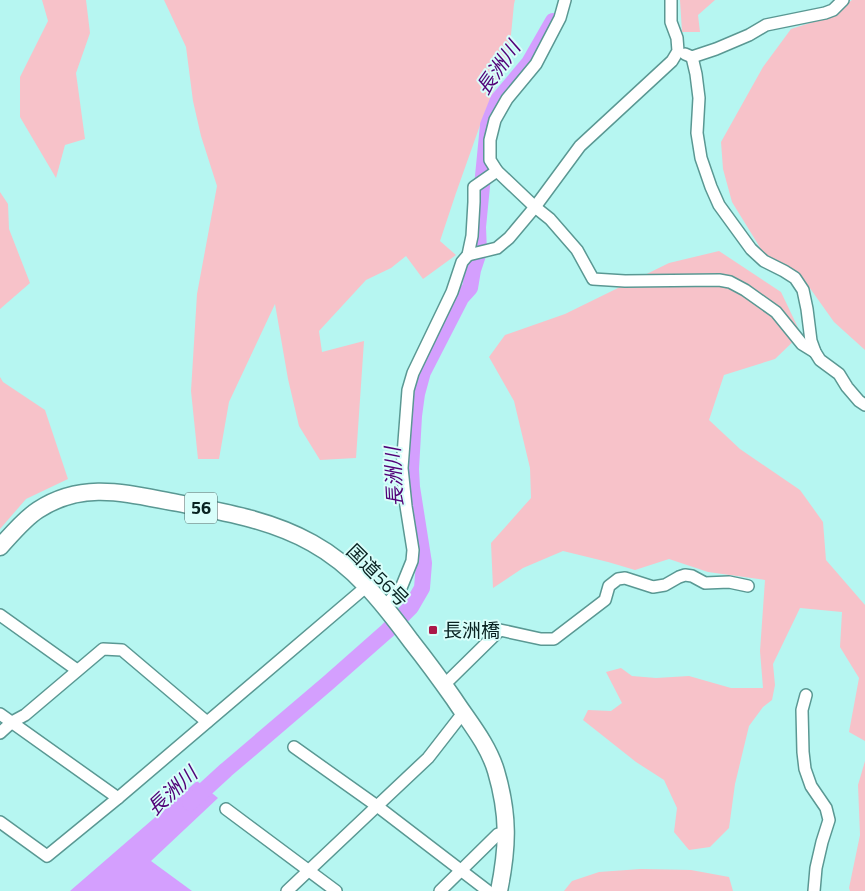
<svg xmlns="http://www.w3.org/2000/svg" width="865" height="891" font-family="'Titillium Web','Noto Sans JP',sans-serif">
<style>
.green{fill:#f7c2c9}
.water{fill:#d49ffe}
.lines{fill:none;stroke-linecap:round;stroke-linejoin:round}
.river{stroke:#d49ffe;stroke-width:16}
.minor-casing{stroke:#5a9893;stroke-width:14}
.highway-casing{stroke:#5a9893;stroke-width:19}
.minor{stroke:#fff;stroke-width:11}
.highway{stroke:#fff;stroke-width:16}
.poi-dot{fill:#ab1748;stroke:#d8fefa;stroke-width:2}
.labels{text-anchor:middle;stroke-width:4;stroke-linejoin:round;paint-order:stroke}
.shield{fill:#d8fefa;stroke:#466462;stroke-width:1}
.shield-label{font-size:18px;font-weight:bold;fill:#082221}
.street-label{font-size:19px;fill:#082221;stroke:#d8fefa}
.poi-label{font-size:19px;fill:#082221;stroke:#d8fefa;text-anchor:start}
.water-label{font-size:20px;font-style:italic;fill:#510077;stroke:#d8fefa}
</style>
<rect width="100%" height="100%" fill="#b6f6f1"/>
<!-- green -->
<g class="green">
<path d="M42,0H86L90,33L76,73L85,139L65,145L56,178L20,117V77L48,21Z"/>
<path d="M164,0H515L514,4L509,55L484,114L456,193L440,241L456,255L423,279L406,256L391,268L366,280L319,331L322,352L364,341L356,458L320,460L299,426L288,379L275,304L229,402L219,459H198L191,391L197,294L217,186L201,136L193,101L186,47Z"/>
<path d="M680,0H715L698,15L700,32H682Z"/>
<path d="M852,0H865V350L834,322L802,277L764,254L732,202L723,169L721,142L763,67L791,29L832,16Z"/>
<path d="M0,192L8,204L9,229L30,283L0,309Z"/>
<path d="M719,251L781,292L801,334L775,359L724,375L709,420L740,449L800,490L823,522L826,560L865,605V741L849,732L859,678L840,647L842,612L800,608L773,664L775,685L772,700L763,707L749,726L735,784L729,828L710,847L689,850L674,832L677,808L664,780L636,762L583,720L588,710L611,711L622,703L606,672L621,668L632,676L656,678L689,676L731,688H763L760,651L765,580L708,572L669,559L635,570L608,562L563,551L523,568L493,588L491,543L531,498L530,468L514,401L489,357L505,335L565,314L669,263Z"/>
<path d="M0,377L3,382L45,410L68,479L26,499L0,529Z"/>
<path d="M865,761V891H850L849,888L860,835L858,785Z"/>
<path d="M641,869L691,870L729,877L733,891H564L572,881L599,872Z"/>
</g>
<!-- water -->
<path class="water" d="M197,781L218,798L151,861L192,891H70Z"/>
<g class="lines">
<!-- river -->
<path class="river" d="M190,803L226,770L328,683L387,631L411,607L422,588L424,563L412,487L411,469L414,416L417,394L423,372L461,298L470,288L473,270L479,252L478,227L488,125L498,100L529,63L553,21"/>
<!-- minor casing -->
<g class="minor-casing">
<g id="minor">
<path d="M565,0L560,18L536,64L507,99L495,120L490,140V160L497,171L535,207L550,219L577,250L593,279L625,281L719,280L730,282L745,290L776,312L802,344L815,352"/>
<path d="M685,54L692,57L716,49L749,35L766,25L825,13L833,10L843,0"/>
<path d="M692,57L696,74L699,98L697,133L701,158L711,187L719,205L751,249L764,261L784,271L795,278L803,290L807,309L811,341L815,352L820,360L839,374L847,387L859,401L865,405"/>
<path d="M468,255L497,248L509,238L535,207L580,146L672,61L678,51L677,38L671,22V0"/>
<path d="M385,606L401,588L412,561L413,550L406,506L402,468L408,390L413,373L452,292L462,262L468,255L472,236L474,202V187L497,171"/>
<path d="M0,615L77,670"/>
<path d="M444,685L500,630L541,639H554L605,600L609,586L618,579L625,578L653,587L665,585L679,577L685,575L692,576L705,583L729,582L748,586"/>
<path d="M806,695L802,710L803,752L805,769L811,786L826,808L829,820L822,842L816,868L814,891"/>
<path d="M463,713L428,758L377,806L488,891"/>
<path d="M0,714L118,798"/>
<path d="M0,733L12,722L25,715L103,649L122,650L207,722"/>
<path d="M226,809L336,891"/>
<path d="M0,822L47,856L118,798L367,586"/>
<path d="M287,891L377,806L294,747"/>
<path d="M440,891L498,834L507,832"/>
</g>
</g>
<!-- highway casing -->
<g class="highway-casing">
<path id="highway" d="M0,547C12,534 24,519 38,510C84,480 128,494 178,503C224,512 271,520 312,543C354,566 383,603 411,641C426,660 440,679 454,699C469,722 488,744 496,771C509,815 508,847 499,891"/>
</g>
<!-- minor -->
<use href="#minor" class="minor"/>
<!-- highway -->
<use href="#highway" class="highway"/>
</g>
<!-- markers -->
<rect class="poi-dot" x="428" y="625" width="10" height="10" rx="2.5"/>
<g class="labels">
<!-- shield labels -->
<rect class="shield" x="185" y="492.5" width="32" height="31" rx="4"/>
<g class="shield-label">
<text x="201" y="514">56</text>
</g>
<!-- street labels -->
<g class="street-label">
<text transform="translate(378 575) rotate(45)" y="7">国道56号</text>
</g>
<!-- poi labels -->
<g class="poi-label">
<text x="443" y="637">長洲橋</text>
</g>
<!-- water labels -->
<g class="water-label">
<text transform="translate(498 68) rotate(-55)" y="7">長洲川</text>
<text transform="translate(394 477) rotate(-93)" y="7">長洲川</text>
<text transform="translate(172 791) rotate(-43)" y="7">長洲川</text>
</g>
</g>
</svg>
